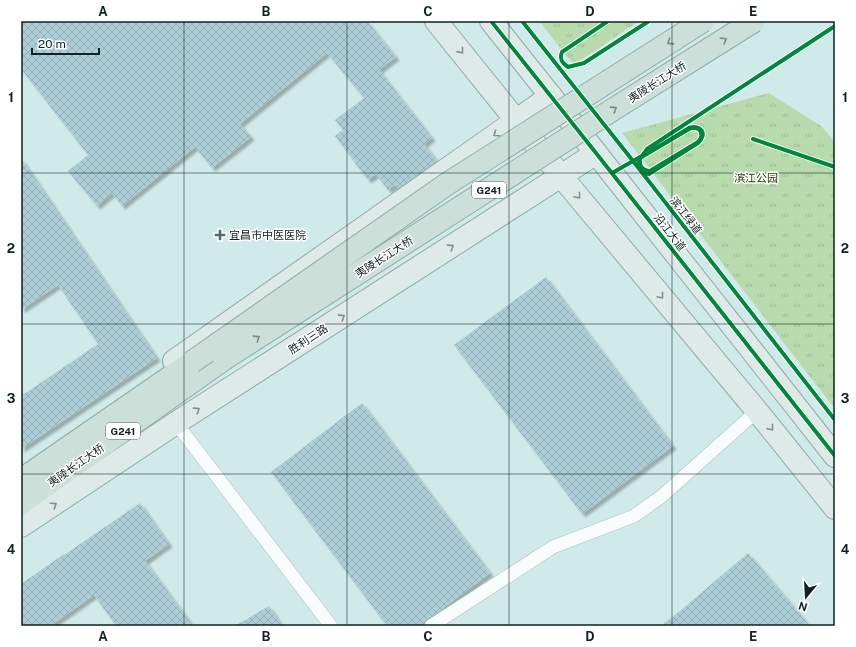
<svg xmlns="http://www.w3.org/2000/svg" width="856" height="647" font-family="'Public Sans','Noto Sans SC',sans-serif">
<style>
.park{fill:url(#park-tufts)}
.building{fill:url(#building-cross-hatch);filter:url(#shadow)}
.lines{fill:none;stroke-linecap:round;stroke-linejoin:round}
.lane-casing{stroke:#adc1c1;stroke-width:14}
.primary-casing{stroke:#8faba5;stroke-width:24}
.highway-casing{stroke:#8faba5;stroke-width:24}
.path{stroke:#c2caca;stroke-width:2.5;stroke-dasharray:1 3;stroke-linecap:butt}
.lane{stroke:#f8fcfc;stroke-width:13}
.primary{stroke:#deeae7;stroke-width:22}
.highway{stroke:#ccdfd9;stroke-width:22}
.highway-bridge-casing{stroke:#8faba5;stroke-width:24;stroke-linecap:butt}
.highway-bridge{stroke:#ccdfd9;stroke-width:22}
.cycleway-casing{stroke:#fff;stroke-width:6}
.cycleway{stroke:#00873e;stroke-width:4}
.oneway{stroke:#778a87}
.oneway2{stroke:#81908f}
.grid{fill:none;stroke:#102223;stroke-width:1;stroke-opacity:0.55}
.poi-dot{fill:#536869;stroke:#fff;stroke-width:1.5}
.labels{text-anchor:middle;stroke-width:3;stroke-linejoin:round;paint-order:stroke}
.shield{fill:#fff;stroke:#586465;stroke-width:1}
.shield-label{font-size:10px;font-weight:bold;fill:#102223}
.street-label{font-size:11px;fill:#102223;stroke:#fff}
.park-label{font-size:11px;fill:#243d00;stroke:#fff}
.poi-label{font-size:11px;fill:#102223;stroke:#fff;text-anchor:start}
.neatline{fill:none;stroke:#102223;stroke-width:1.5}
.grid-label{font-size:13px;text-anchor:middle;font-weight:bold;fill:#102223}
</style>
<defs>
<pattern id="park-tufts" width="24" height="20" patternUnits="userSpaceOnUse"><rect width="24" height="20" fill="#b8dbae"/><path d="M3 7l-1-3M5 7V3M7 7l1-3M15 17l-1-3M17 17v-4M19 17l1-3" fill="none" stroke="#9dbc95"/></pattern>
<pattern id="building-cross-hatch" width="8" height="8" patternUnits="userSpaceOnUse"><rect width="8" height="8" fill="#adcdd7"/><path d="M0 0l8 8M0 8l8-8" fill="none" stroke="#94b0b8"/></pattern>
<filter id="shadow"><feDropShadow dx="3.5" dy="3.5" stdDeviation="1" flood-color="#0004"/></filter>
</defs>
<rect width="100%" height="100%" fill="#d0eaea"/>
<!-- park -->
<g class="park">
<path d="M539,21H639L574,65Z"/>
<path d="M769,93L821,126L835,142V409L622,133Z"/>
</g>
<!-- building -->
<g class="building">
<path d="M21,21H367L396,57L379,70L432,138L424,144L437,161L399,188L395,185L388,190L376,174L368,180L335,136L343,130L335,120L364,98L327,53L240,124L251,137L212,168L195,147L122,206L112,193L97,206L68,171L88,155L21,69Z"/>
<path d="M21,158L157,358L21,449V396L98,344L58,285L21,310Z"/>
<path d="M546,277L673,446L582,514L454,345Z"/>
<path d="M362,403L490,573L438,612L427,619L419,626H387L271,472Z"/>
<path d="M140,503L169,544L145,561L193,626H116L94,595L50,626H21V584L64,554V555Z"/>
<path d="M748,553L810,626H661L681,610Z"/>
<path d="M269,606L282,626H235Z"/>
</g>
<g class="lines">
<!-- lane casing -->
<g class="lane-casing">
<g id="lane">
<path d="M176,423L331,626"/>
<path d="M431,626L553,547L634,516L662,496L757,411"/>
</g>
</g>
<!-- primary casing -->
<g class="primary-casing">
<g id="primary">
<path d="M436,21L561,176L757,411L835,508"/>
<path d="M491,21L596,153L835,456"/>
<path d="M174,361L551,96"/>
<path d="M21,526L176,423L561,176L596,153"/>
</g>
</g>
<!-- highway casing -->
<g class="highway-casing">
<g id="highway">
<path d="M21,480L192,362"/>
<path d="M21,503L224,359"/>
</g>
</g>
<!-- path -->
<path class="path" d="M816,396L835,381"/>
<!-- lane -->
<use href="#lane" class="lane"/>
<!-- primary -->
<use href="#primary" class="primary"/>
<!-- highway -->
<use href="#highway" class="highway"/>
<!-- highway-bridge casing -->
<g class="highway-bridge-casing">
<g id="highway-bridge">
<path d="M224,359L617,107L754,21"/>
<path d="M192,362L447,184L703,21"/>
</g>
</g>
<!-- highway-bridge -->
<use href="#highway-bridge" class="highway-bridge"/>
<!-- cycleway casing -->
<g class="cycleway-casing">
<g id="cycleway">
<path d="M491,21L596,153L835,456"/>
<path d="M522,21L633,161L835,420"/>
<path d="M608,21L562,52C559,59 562,63 568,67L584,63L649,21"/>
<path d="M753,139L835,167"/>
<path d="M612,173L691,128C700,126 705,135 698,142L650,171C642,170 639,166 640,158L689,129C699,125 707,134 698,142L650,171C642,171 639,166 640,158L689,128C701,124 708,134 698,143L649,174C642,174 637,168 639,160C641,156 645,153 647,149L835,26"/>
</g>
</g>
<!-- cycleway -->
<use href="#cycleway" class="cycleway"/>
</g>
<!-- one-way arrows -->
<defs><path id="oneway-chevron" d="M-2-3.5L2.5 0L-2 3.5" fill="none" stroke-width="1.6" stroke-linecap="round" stroke-linejoin="round"/></defs>
<g class="oneway">
<use href="#oneway-chevron" transform="translate(724 40) rotate(-32)"/>
<use href="#oneway-chevron" transform="translate(670 42) rotate(147)"/>
<use href="#oneway-chevron" transform="translate(614 109) rotate(-33)"/>
<use href="#oneway-chevron" transform="translate(257 338) rotate(-33)"/>
</g>
<g class="oneway2">
<use href="#oneway-chevron" transform="translate(461 51) rotate(51)"/>
<use href="#oneway-chevron" transform="translate(496 134) rotate(145)"/>
<use href="#oneway-chevron" transform="translate(578 196) rotate(50)"/>
<use href="#oneway-chevron" transform="translate(451 247) rotate(-33)"/>
<use href="#oneway-chevron" transform="translate(661 296) rotate(50)"/>
<use href="#oneway-chevron" transform="translate(342 317) rotate(-33)"/>
<use href="#oneway-chevron" transform="translate(197 410) rotate(-33)"/>
<use href="#oneway-chevron" transform="translate(771 428) rotate(51)"/>
<use href="#oneway-chevron" transform="translate(54 505) rotate(-34)"/>
</g>
<!-- grid -->
<path class="grid" d="M184,21V626M347,21V626M509,21V626M672,21V626M21,173H835M21,324H835M21,474H835"/>
<!-- markers -->
<path class="poi-dot" d="M218 229h4v4h4v4h-4v4h-4v-4h-4v-4h4z"/>
<g class="labels">
<!-- shield labels -->
<g class="shield">
<rect x="472" y="182" width="34" height="16" rx="3"/>
<rect x="106" y="423" width="34" height="16" rx="3"/>
</g>
<g class="shield-label">
<text x="489" y="194">G241</text>
<text x="123" y="435">G241</text>
</g>
<!-- street labels -->
<g class="street-label">
<text transform="translate(657 82) rotate(-32)" y="4">夷陵长江大桥</text>
<text transform="translate(686 215) rotate(52)" y="4">滨江绿道</text>
<text transform="translate(670 232) rotate(52)" y="4">沿江大道</text>
<text transform="translate(384 257) rotate(-33)" y="4">夷陵长江大桥</text>
<text transform="translate(308 339) rotate(-33)" y="4">胜利三路</text>
<text transform="translate(76 465) rotate(-35)" y="4">夷陵长江大桥</text>
</g>
<!-- park labels -->
<g class="park-label">
<text x="756" y="182">滨江公园</text>
</g>
<!-- poi labels -->
<g class="poi-label">
<text x="229" y="239">宜昌市中医医院</text>
</g>
</g>
<!-- border -->
<rect width="856" height="647" fill="none" stroke="#ffffff" stroke-width="44"/>
<!-- north arrow -->
<g transform="translate(806 597) rotate(198)" stroke="#ffffff" stroke-width="3" paint-order="stroke">
<path d="M0-3L7 15L0 10L-7 15Z" fill="#102223"/>
<text y="-6" font-size="11" font-weight="bold" text-anchor="middle" fill="#102223">N</text>
</g>
<!-- scale -->
<path d="M32 48v6h67v-6" fill="none" stroke="#102223" stroke-width="2"/>
<text x="38" y="48" font-size="12" fill="#102223" stroke="#ffffff" stroke-width="3" paint-order="stroke">20 m</text>
<rect x="22" y="22" width="812" height="603" class="neatline"/>
<g class="grid-label">
<text x="103" y="16">A</text>
<text x="266" y="16">B</text>
<text x="428" y="16">C</text>
<text x="590" y="16">D</text>
<text x="753" y="16">E</text>
<text x="11" y="102">1</text>
<text x="845" y="102">1</text>
<text x="11" y="253">2</text>
<text x="845" y="253">2</text>
<text x="11" y="403">3</text>
<text x="845" y="403">3</text>
<text x="11" y="554">4</text>
<text x="845" y="554">4</text>
<text x="103" y="641">A</text>
<text x="266" y="641">B</text>
<text x="428" y="641">C</text>
<text x="590" y="641">D</text>
<text x="753" y="641">E</text>
</g>
</svg>
